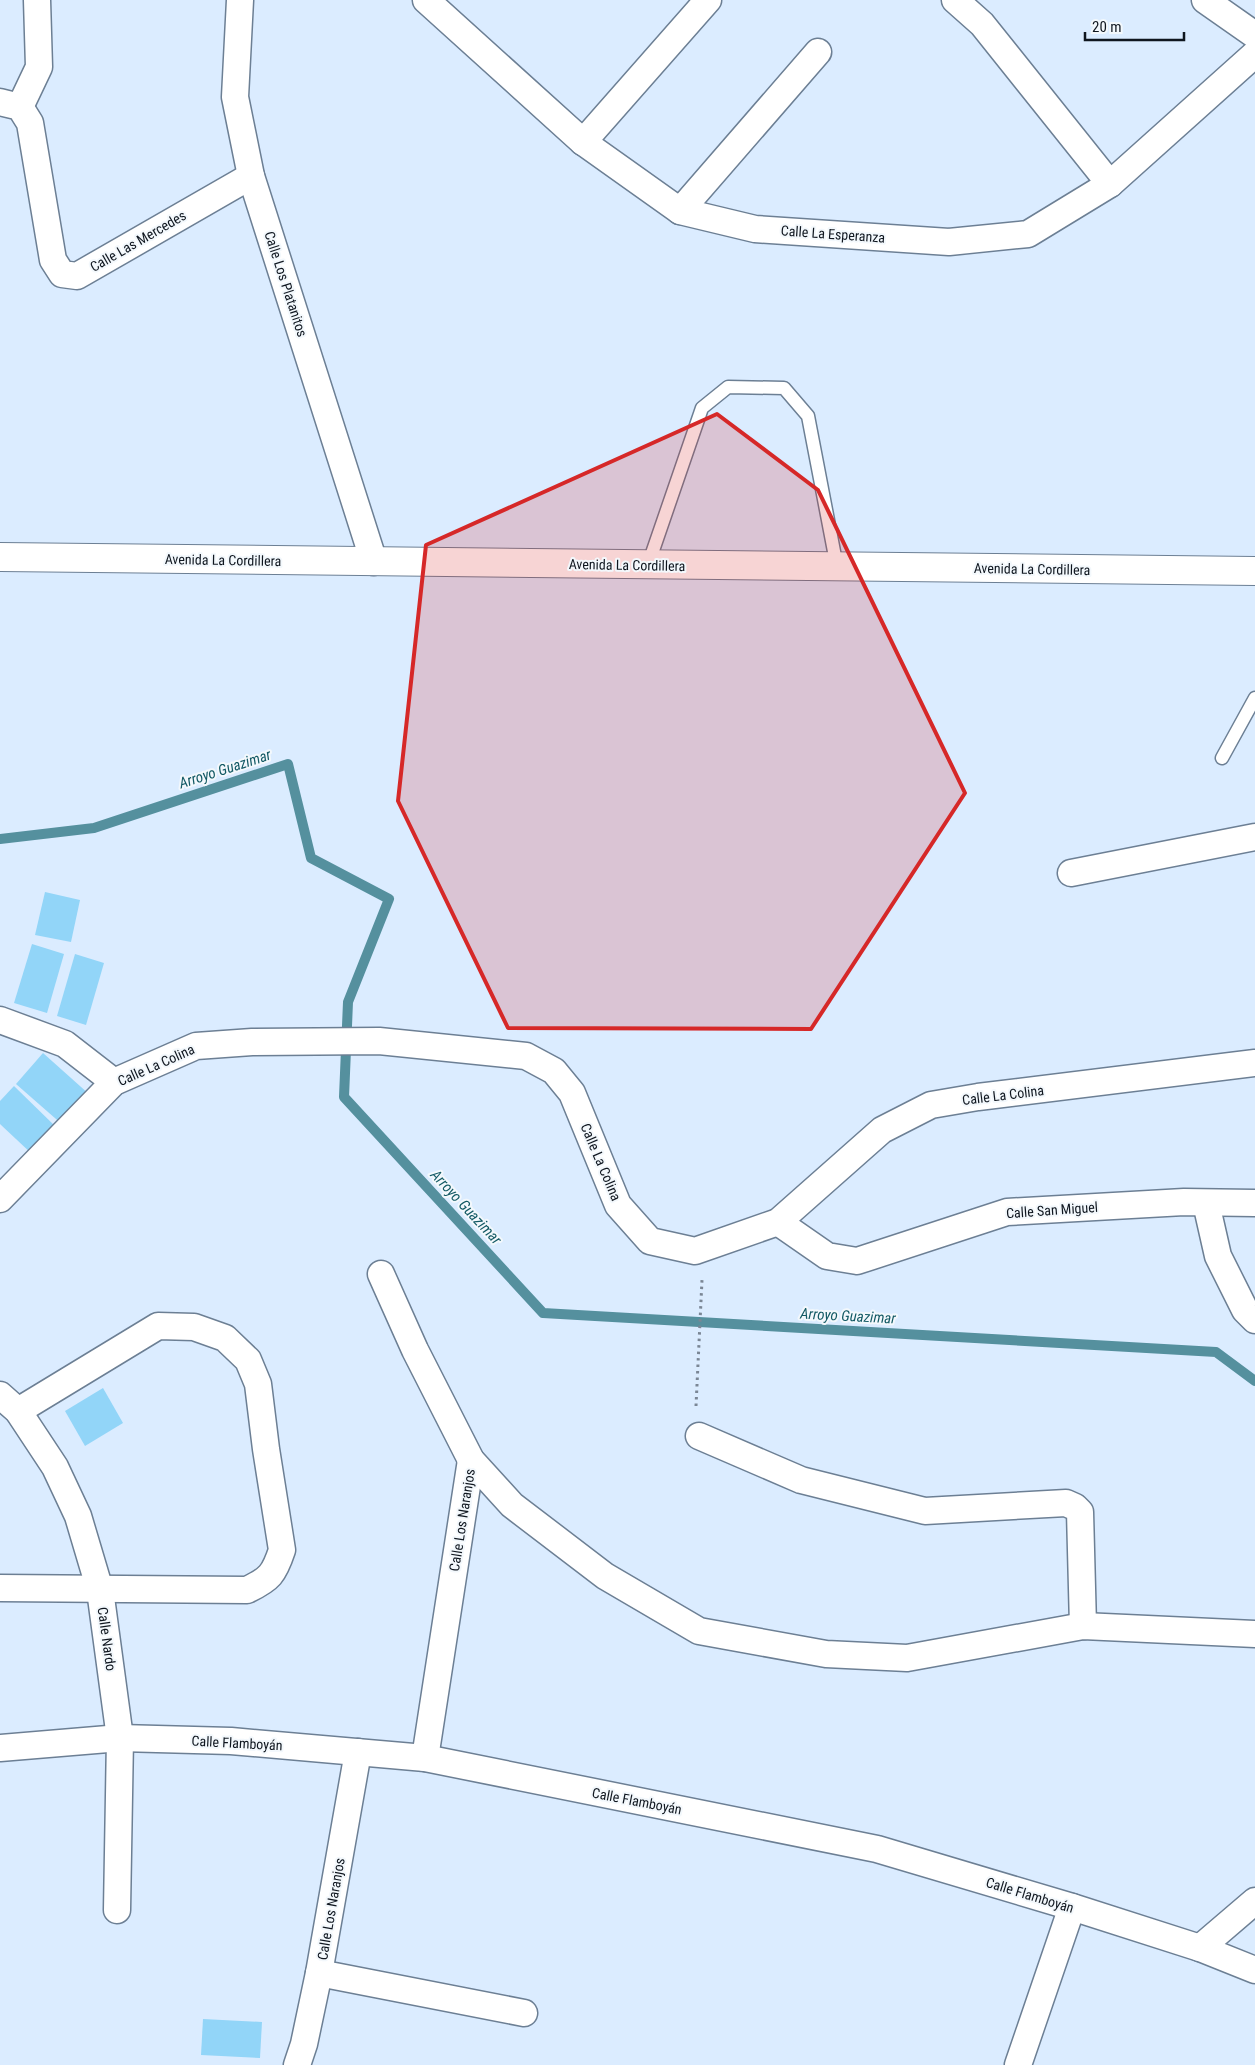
<svg xmlns="http://www.w3.org/2000/svg" width="1255" height="2065" font-family="'Roboto Condensed',sans-serif">
<style>
.lines{fill:none;stroke-linecap:round;stroke-linejoin:round}
.stream{stroke:#55909e;stroke-width:10}
.building{fill:#92d5f8}
.lane-casing{stroke:#6c7f94;stroke-width:15}
.street-casing{stroke:#6c7f94;stroke-width:29}
.secondary-casing{stroke:#6c7f94;stroke-width:30}
.path{stroke:#7a8695;stroke-width:3;stroke-dasharray:2.5 4;stroke-linecap:butt}
.lane{stroke:#fff;stroke-width:12}
.street{stroke:#fff;stroke-width:26}
.secondary{stroke:#fff;stroke-width:28}
.marked{fill:#d62828;fill-opacity:0.2;stroke:#d62828;stroke-width:4;stroke-linejoin:round}
.labels{text-anchor:middle;stroke-width:4;stroke-linejoin:round;paint-order:stroke}
.street-label{font-size:14px;fill:#0f161f;stroke:#f3f8fc}
.water-label{font-size:15px;font-style:italic;fill:#125964;stroke:#f3f8fc}
</style>
<rect width="100%" height="100%" fill="#dbecff"/>
<g class="lines">
<!-- stream -->
<path class="stream" d="M0,839L94,828L288,764L311,858L389,899L348,1002L344,1097L543,1313L1216,1352L1255,1381"/>
</g>
<!-- building -->
<g class="building">
<path d="M45,892L80,900L71,942L35,935Z"/>
<path d="M32,944L64,954L47,1013L14,1003Z"/>
<path d="M75,954L104,963L86,1025L57,1016Z"/>
<path d="M43,1053L90,1095L64,1126L16,1084Z"/>
<path d="M14,1086L58,1129L33,1155L0,1124V1101Z"/>
<path d="M103,1388L123,1423L85,1446L65,1411Z"/>
<path d="M203,2019L262,2022L260,2058L201,2055Z"/>
</g>
<g class="lines">
<!-- lane casing -->
<g class="lane-casing">
<g id="lane">
<path d="M648,565L702,408L728,387L784,388L808,416L837,567"/>
<path d="M1222,758L1255,698"/>
</g>
</g>
<!-- street casing -->
<g class="street-casing">
<g id="street">
<path d="M240,0L235,97L251,176L374,562"/>
<path d="M426,0L583,142L680,211L755,229L949,242L1028,234L1110,184L1255,54"/>
<path d="M955,0L982,24L1110,184"/>
<path d="M1205,0L1255,35"/>
<path d="M0,102L20,107L30,123L53,260L62,274L77,276L251,176"/>
<path d="M20,107L39,67L37,0"/>
<path d="M583,142L708,0"/>
<path d="M680,211L818,52"/>
<path d="M1071,873L1255,837"/>
<path d="M0,1020L65,1044L114,1082"/>
<path d="M0,1199L114,1082L196,1046L252,1042L379,1041L526,1056L554,1071L572,1093L618,1205L650,1241L695,1251L778,1222L882,1130L931,1105L978,1097L1255,1063"/>
<path d="M1206,1203L1218,1256L1245,1310L1255,1320"/>
<path d="M778,1222L827,1256L857,1261L1007,1212L1184,1202L1255,1203"/>
<path d="M381,1274L415,1350L471,1460L512,1505L605,1576L699,1631L826,1654L907,1658L1083,1626L1255,1634"/>
<path d="M0,1395L18,1411L55,1467L78,1516L100,1590L120,1738L117,1910"/>
<path d="M699,1436L801,1480L925,1511L1066,1503L1075,1507L1080,1512L1083,1626"/>
<path d="M0,1588L247,1590C270,1579 274,1574 282,1550L266,1449L258,1384L248,1360L225,1338L194,1327L158,1326L18,1411"/>
<path d="M0,1748L120,1738L231,1741L425,1758L877,1849L1072,1907L1200,1948L1255,1970"/>
<path d="M425,1758L471,1460"/>
<path d="M1200,1948L1255,1901"/>
<path d="M319,1973L524,2013"/>
<path d="M297,2065L304,2044L319,1973L358,1752"/>
<path d="M1018,2065L1072,1907"/>
</g>
</g>
<!-- secondary casing -->
<g class="secondary-casing">
<path id="secondary" d="M0,557L1255,571"/>
</g>
<!-- path -->
<path class="path" d="M696,1406L702,1280"/>
<!-- lane -->
<use href="#lane" class="lane"/>
<!-- street -->
<use href="#street" class="street"/>
<!-- secondary -->
<use href="#secondary" class="secondary"/>
</g>
<!-- marked area -->
<path class="marked" d="M717,414L818,490L965,793L811,1029L508,1028L398,801L426,545Z"/>
<g class="labels">
<!-- street labels -->
<g class="street-label">
<text transform="translate(833 234) rotate(4)" y="5">Calle La Esperanza</text>
<text transform="translate(138 241) rotate(-30)" y="5">Calle Las Mercedes</text>
<text transform="translate(286 284) rotate(72)" y="5">Calle Los Platanitos</text>
<text transform="translate(223 560) rotate(1)" y="5">Avenida La Cordillera</text>
<text transform="translate(627 565) rotate(1)" y="5">Avenida La Cordillera</text>
<text transform="translate(1032 569) rotate(1)" y="5">Avenida La Cordillera</text>
<text transform="translate(156 1065) rotate(-24)" y="5">Calle La Colina</text>
<text transform="translate(1003 1095) rotate(-7)" y="5">Calle La Colina</text>
<text transform="translate(601 1162) rotate(67)" y="5">Calle La Colina</text>
<text transform="translate(1052 1210) rotate(-4)" y="5">Calle San Miguel</text>
<text transform="translate(462 1520) rotate(-81)" y="5">Calle Los Naranjos</text>
<text transform="translate(107 1639) rotate(82)" y="5">Calle Nardo</text>
<text transform="translate(237 1743) rotate(3)" y="5">Calle Flamboyán</text>
<text transform="translate(637 1801) rotate(11)" y="5">Calle Flamboyán</text>
<text transform="translate(1030 1895) rotate(17)" y="5">Calle Flamboyán</text>
<text transform="translate(331 1909) rotate(-80)" y="5">Calle Los Naranjos</text>
</g>
<!-- water labels -->
<g class="water-label">
<text transform="translate(225 769) rotate(-18)" y="5">Arroyo Guazimar</text>
<text transform="translate(466 1207) rotate(47)" y="5">Arroyo Guazimar</text>
<text transform="translate(848 1316) rotate(3)" y="5">Arroyo Guazimar</text>
</g>
</g>
<!-- scale -->
<path d="M1085 32v8h99v-8" fill="none" stroke="#0f161f" stroke-width="2.5"/>
<text x="1092" y="32" font-size="15" fill="#0f161f" stroke="#f3f8fc" stroke-width="4" paint-order="stroke">20 m</text>
</svg>
